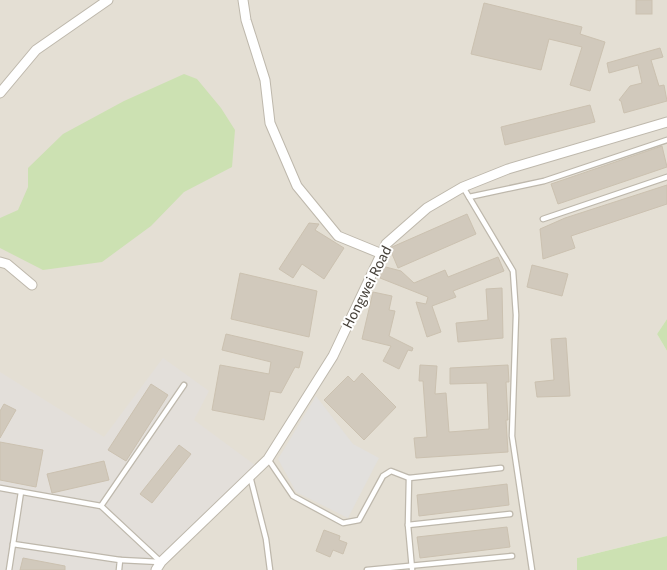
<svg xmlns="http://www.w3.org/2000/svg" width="667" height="570" font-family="'Source Sans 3',sans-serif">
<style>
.residential{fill:#e4dfd4}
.industrial{fill:#e3dfda}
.green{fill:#cce1b2}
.parking{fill:#e2e0dd}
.building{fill:#d1c9bc;stroke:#cbc1b0}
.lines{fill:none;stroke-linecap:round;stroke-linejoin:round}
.lane-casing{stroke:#beb8ac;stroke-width:7}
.street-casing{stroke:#beb8ac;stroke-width:11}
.lane{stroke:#fff;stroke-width:4.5}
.street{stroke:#fff;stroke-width:9}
.labels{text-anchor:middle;stroke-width:4;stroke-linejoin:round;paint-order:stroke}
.street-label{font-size:15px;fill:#433e36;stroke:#fff}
</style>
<rect width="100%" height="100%" fill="#f1ede5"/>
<!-- residential -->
<path class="residential" d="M0,0H667V319L657,334L667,351V536L577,558V570H0Z"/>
<!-- industrial -->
<path class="industrial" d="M163,358L209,391L194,420L259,468L156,570H0V372L104,437Z"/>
<!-- green -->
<g class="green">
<path d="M184,74L197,79L221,108L235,130L232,167L184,192L151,226L102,262L43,270L0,248V218L18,210L28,187V168L63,134L124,101Z"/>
<path d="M667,319V351L657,334Z"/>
<path d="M667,536V570H577V558Z"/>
</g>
<!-- parking -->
<path class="parking" d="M316,396L353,444L379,458L348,518L296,492L278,459Z"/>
<!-- building -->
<g class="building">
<rect x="636" y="0" width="16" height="14"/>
<path d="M484,3L582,27L580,34L605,42L590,91L570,85L582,47L549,39L541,70L471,54Z"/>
<path d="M660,48L663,57L651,60L659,86L664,85L667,101L624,113L621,101L619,100L630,86L642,83L638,65L609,73L607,63Z"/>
<path d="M590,105L595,122L505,145L501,127Z"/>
<path d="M662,146L667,167L558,204L551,184Z"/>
<path d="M667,185V204L571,236L575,248L543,259L540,229L565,218Z"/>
<path d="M467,214L476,234L398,268L390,249L392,247Z"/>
<path d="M309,223L319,224L315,230L344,248L324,279L302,264L293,278L279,269Z"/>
<path d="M498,257L504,271L453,291L456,297L432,306L441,332L427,337L416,302L426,304L428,297L380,278L382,266L401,271L414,283L445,270L448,277Z"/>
<path d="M532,265L568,274L562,296L527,287Z"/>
<path d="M240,273L317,291L309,337L231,319Z"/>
<path d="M502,288L503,338L458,342L456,323L488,320L486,289Z"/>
<path d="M373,292L392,296L389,310L395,311L389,336L413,348L412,351L408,350L399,369L383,361L391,346L362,339Z"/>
<path d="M226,334L303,352L299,368L295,367L281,393L270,391L264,420L212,410L220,365L269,374L271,362L222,350Z"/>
<path d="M566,338L570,396L537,397L535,382L554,380L551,339Z"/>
<path d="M420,365L437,366L435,394L446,393L449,432L489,429L487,383L450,384V368L508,365L509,382H506L508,420H506L508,452L416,458L414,438L427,437L423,381H419Z"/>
<path d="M362,373L396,407L364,440L324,400L348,376L354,382Z"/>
<path d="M151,384L168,395L126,461L108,450Z"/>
<path d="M4,404L16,410L0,438V411Z"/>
<path d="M0,442L43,450L36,487L0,480Z"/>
<path d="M179,445L191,454L152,503L140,494Z"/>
<path d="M104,461L109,480L52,493L47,474Z"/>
<path d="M507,484L509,505L419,516L417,495Z"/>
<path d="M507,527L510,547L420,558L417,537Z"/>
<path d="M324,530L340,536L339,540L347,543L343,554L333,550L330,557L316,551Z"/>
<path d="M23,558L65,566V570H20Z"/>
</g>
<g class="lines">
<!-- lane casing -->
<g class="lane-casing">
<g id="lane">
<path d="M463,187L513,271L516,315L512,436L532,570"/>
<path d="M469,197L544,181L667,140"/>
<path d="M543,219L667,177"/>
<path d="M268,459L293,496L343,523L359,520L383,476L391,471L409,478L501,468"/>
<path d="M250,476L266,539L270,570"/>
<path d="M409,478L408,525L412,569"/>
<path d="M0,488L101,506L161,562"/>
<path d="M101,506L184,385"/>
<path d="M408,525L510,514"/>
<path d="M13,544L120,560L119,570"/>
<path d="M120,560L160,562"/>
<path d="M9,570L21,492"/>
<path d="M367,570L512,556"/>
</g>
</g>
<!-- street casing -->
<g class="street-casing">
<g id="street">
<path d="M243,0L246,20L265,80L270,123L297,186L338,236L382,254"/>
<path d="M0,93L36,50L108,0"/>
<path d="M0,262L7,264L32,285"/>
<path d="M156,570L161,562L268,459L333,356L386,244L427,208L463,187L508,169L667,122"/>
</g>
</g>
<!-- lane -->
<use href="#lane" class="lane"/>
<!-- street -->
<use href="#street" class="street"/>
</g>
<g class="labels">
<!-- street labels -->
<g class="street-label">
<text transform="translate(367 287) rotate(-63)" y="5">Hongwei Road</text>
</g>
</g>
</svg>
